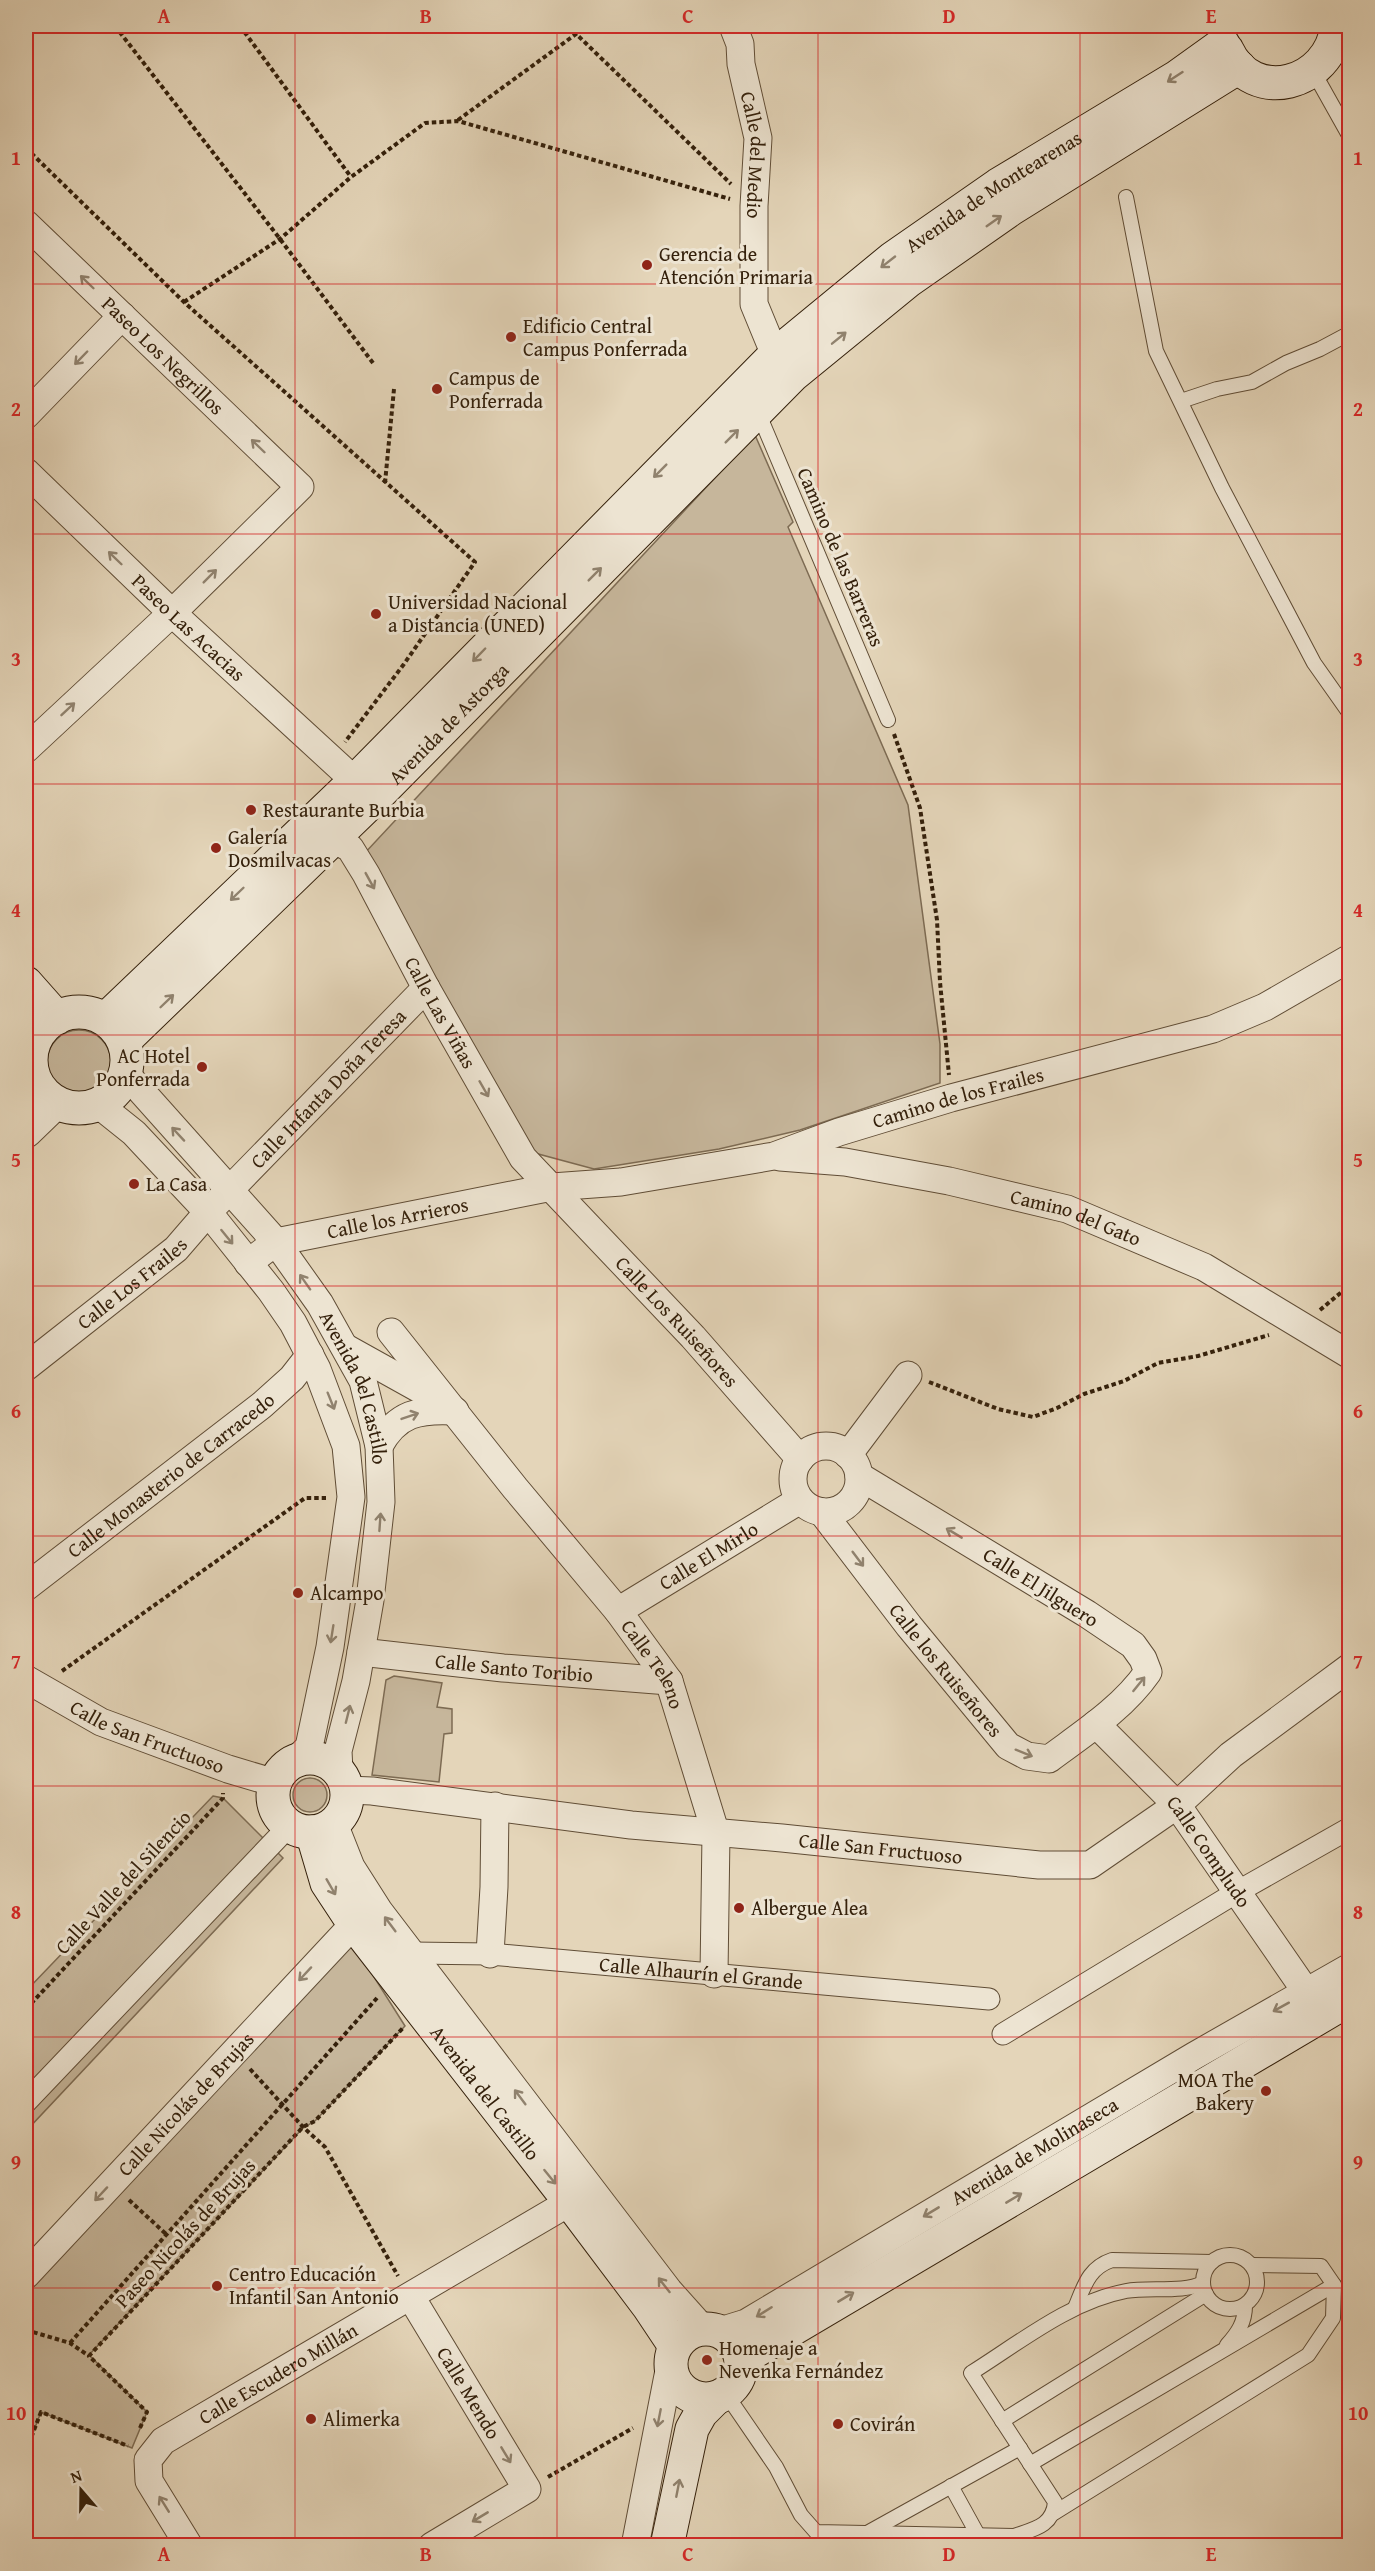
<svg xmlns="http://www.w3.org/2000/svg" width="1375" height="2571" font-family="'Gentium Book Plus',serif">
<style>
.green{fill:#c6b69b;stroke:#7d6b53;stroke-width:1.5}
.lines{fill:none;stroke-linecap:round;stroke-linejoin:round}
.service-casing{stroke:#604d36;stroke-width:16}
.pedestrian-casing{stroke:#604d36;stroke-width:23}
.minor-casing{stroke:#604d36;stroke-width:29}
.tertiary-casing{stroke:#604d36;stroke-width:35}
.secondary-casing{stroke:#34200b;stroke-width:35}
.path{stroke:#34200b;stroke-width:4;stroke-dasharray:4.5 3;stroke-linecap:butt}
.service{stroke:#ede4d2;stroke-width:14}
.pedestrian{stroke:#ede4d2;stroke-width:21}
.minor{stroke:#ede4d2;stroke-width:27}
.tertiary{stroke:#ede4d2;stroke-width:33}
.secondary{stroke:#ede4d2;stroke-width:33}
.oneway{stroke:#90826e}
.grid{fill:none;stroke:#d62828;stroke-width:1.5;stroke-opacity:0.55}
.poi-dot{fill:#8f2418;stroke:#ede4d2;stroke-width:2}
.labels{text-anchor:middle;stroke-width:6;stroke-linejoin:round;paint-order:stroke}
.street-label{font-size:20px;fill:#34200b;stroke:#ede4d2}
.poi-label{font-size:20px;fill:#34200b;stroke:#ede4d2;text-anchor:start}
.neatline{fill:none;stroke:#d62828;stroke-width:2}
.grid-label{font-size:20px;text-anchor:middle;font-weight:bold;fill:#d62828}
</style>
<rect width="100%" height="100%" fill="#e4d5b9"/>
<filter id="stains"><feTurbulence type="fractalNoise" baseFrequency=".00333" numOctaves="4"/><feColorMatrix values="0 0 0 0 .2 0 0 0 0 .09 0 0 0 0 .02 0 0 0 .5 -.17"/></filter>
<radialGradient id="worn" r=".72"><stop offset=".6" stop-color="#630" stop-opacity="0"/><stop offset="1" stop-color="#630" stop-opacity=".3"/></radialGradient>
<!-- green -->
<g class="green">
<path d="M755,435L793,522L788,527L908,805L940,1044V1083L800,1130L719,1149L594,1169L531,1152L362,856Z"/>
<circle cx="79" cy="1062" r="32"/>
<path d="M394,1676L442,1683L437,1707L452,1709V1733L444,1734L439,1782L372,1775L386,1680Z"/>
<circle cx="310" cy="1795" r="17"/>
<path d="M213,1796L223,1798L283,1858L26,2131V1991Z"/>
<path d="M345,1931L405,2026L315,2121L303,2128L89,2355L147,2412L132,2448L41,2412L26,2451V2275Z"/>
</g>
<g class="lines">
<!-- service casing -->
<g class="service-casing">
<g id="service">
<path d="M1313,71L1350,137"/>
<path d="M1126,197L1156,351L1222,488L1314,663L1350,714"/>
<path d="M1181,401L1217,389L1252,382L1286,363L1320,349L1350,333"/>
<path d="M758,412L888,720"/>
<path d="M26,1079L32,1072"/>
<circle cx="1230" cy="2282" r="27"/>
<path d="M1075,2308C1084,2287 1088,2268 1112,2260L1212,2262"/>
<path d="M1227,2345C1238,2333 1245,2322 1245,2306"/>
<path d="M726,2394L776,2467L801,2515L816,2532L1014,2536C1034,2529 1053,2526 1055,2502L971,2373C1019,2343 1069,2302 1126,2291C1149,2287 1184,2293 1203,2283"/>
<path d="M1002,2421L1206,2294"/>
<path d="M1030,2464L1334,2285"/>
<path d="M951,2486L978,2535"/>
<path d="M1054,2513L1308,2355L1333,2318L1334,2285L1321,2266L1252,2265"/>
<path d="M867,2533L1020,2448"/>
</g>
</g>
<!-- pedestrian casing -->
<g class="pedestrian-casing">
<g id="pedestrian">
<path id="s1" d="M412,1953L490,1954L989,1999"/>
<path d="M1003,2034L1237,1892L1350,1828"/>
<path d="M26,2102L289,1826"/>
</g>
</g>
<!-- minor casing -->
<g class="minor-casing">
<g id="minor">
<path id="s2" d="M733,26L740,44L741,64L758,138L754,206V304L775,355"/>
<path id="s3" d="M26,224L300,487L172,613L26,749"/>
<path d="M26,415L122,316"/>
<path id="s4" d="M26,472L172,613L355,781"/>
<path id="s5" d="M332,839L350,848L366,874L426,988L523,1158L693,1337L800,1459"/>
<path id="s6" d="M126,1074L276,1242L320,1304L363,1381L379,1446L381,1502L370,1600L356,1681L338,1751L339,1771"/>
<path d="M99,1105L134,1133L208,1212L271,1291L293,1323L317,1369L346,1446L351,1497L330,1647L309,1747L295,1761"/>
<path id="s7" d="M780,1157L845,1162L949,1181L1067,1209L1204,1267L1350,1355"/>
<path id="s8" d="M248,1263L276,1242L552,1187L621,1182L774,1156L839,1132L951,1098L1213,1029L1265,1007L1350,958"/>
<path id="s9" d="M391,1332L515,1488L618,1611L669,1681L716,1834L714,1974"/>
<path d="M346,1348L434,1397"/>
<path id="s10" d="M26,1367L176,1249L208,1212L426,988"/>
<path d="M379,1446C397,1413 419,1409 455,1411"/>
<circle cx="826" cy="1479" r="33"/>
<path d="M848,1455L908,1375"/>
<path id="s11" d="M822,1512L909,1626L1008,1746L1027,1756L1049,1759C1084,1733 1123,1708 1148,1672L1143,1659L1133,1645L1087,1614L859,1476"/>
<path id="s12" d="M26,1587L262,1405L292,1378L310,1355"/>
<path id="s13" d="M618,1611L800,1500"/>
<path id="s14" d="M361,1652L503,1668L669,1681"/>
<path id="s15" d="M26,1679L101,1722L228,1769L275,1783"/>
<path id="s16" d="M1096,1724L1177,1805L1316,2006"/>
<path id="s17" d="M347,1790L372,1791L631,1825L782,1838L1039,1865H1090L1177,1805L1231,1755L1350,1667"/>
<path d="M334,1824L351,1867L379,1911L669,2291L703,2329"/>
<path d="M490,1954L494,1887L495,1806"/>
<path id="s18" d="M26,2275L354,1924"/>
<path id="s19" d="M411,2297L527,2489L432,2546"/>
<path id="s20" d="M720,2331L746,2323L1194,2056L1350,1967"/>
<path id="s21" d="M189,2546L149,2481L148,2460L163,2441L570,2202"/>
<path d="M635,2546L671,2360"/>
</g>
</g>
<!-- tertiary casing -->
<g class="tertiary-casing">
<path id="tertiary" d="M26,1131L55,1103"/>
</g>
<!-- secondary casing -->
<g class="secondary-casing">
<g id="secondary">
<path d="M1227,50C1253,106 1330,85 1337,26"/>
<path d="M26,983L57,1018"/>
<circle cx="79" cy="1060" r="48"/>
<path id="s22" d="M106,1019L355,781L775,355L893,258L998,185L1177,77L1223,44"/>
<path id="s23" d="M124,1041L373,800L793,375L908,281L1011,209L1239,67"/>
<circle cx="310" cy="1795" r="37"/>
<path id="s24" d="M312,1832L327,1883L354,1924L570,2202L649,2307L675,2346"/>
<circle cx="706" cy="2364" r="35"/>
<path d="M742,2359L1350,1999"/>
<path d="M667,2546L692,2429L701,2413L716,2398"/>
</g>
</g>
<!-- path -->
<g class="path">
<path d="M115,26L280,239L373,363"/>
<path d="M240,26L351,177"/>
<path d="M568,26L731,184"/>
<path d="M458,120L587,26"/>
<path d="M26,148L184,302L475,562L404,664L345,742"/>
<path d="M184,302L280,239L351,177L425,123L458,121L730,199"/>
<path d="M385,483L394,389"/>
<path d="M894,734L920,808L937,920L940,982L949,1075"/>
<path d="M1320,1310L1350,1285"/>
<path d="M929,1382L998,1409L1033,1417L1057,1408L1084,1394L1124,1381L1158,1363L1198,1356L1269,1335"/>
<path d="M62,1671L305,1498H326"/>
<path d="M26,2009L223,1798V1793"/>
<path d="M250,2069L303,2127L325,2147L398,2276"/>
<path d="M129,2200L166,2234"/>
<path d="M26,2330L70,2343L89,2356"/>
<path d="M70,2343L377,1998"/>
<path d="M140,2428L147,2412L89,2356L303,2127L315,2121L403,2028"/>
<path d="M26,2451L41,2412L128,2446"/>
<path d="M548,2477L633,2428"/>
</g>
<!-- service -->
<use href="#service" class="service"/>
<!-- pedestrian -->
<use href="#pedestrian" class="pedestrian"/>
<!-- minor -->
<use href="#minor" class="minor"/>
<!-- tertiary -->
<use href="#tertiary" class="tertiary"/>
<!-- secondary -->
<use href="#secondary" class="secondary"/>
</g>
<!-- one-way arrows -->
<defs><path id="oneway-shaft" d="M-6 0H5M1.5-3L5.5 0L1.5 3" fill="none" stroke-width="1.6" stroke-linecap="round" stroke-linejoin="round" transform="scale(1.5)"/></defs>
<g class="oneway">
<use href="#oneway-shaft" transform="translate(1175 77) rotate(147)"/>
<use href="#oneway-shaft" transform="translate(994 221) rotate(-35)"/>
<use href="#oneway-shaft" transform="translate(888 262) rotate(142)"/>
<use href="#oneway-shaft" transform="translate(87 282) rotate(-136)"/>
<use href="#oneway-shaft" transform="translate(839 338) rotate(-39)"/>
<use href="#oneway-shaft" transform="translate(81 358) rotate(134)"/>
<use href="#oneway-shaft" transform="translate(732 436) rotate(-45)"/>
<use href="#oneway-shaft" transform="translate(258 446) rotate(-136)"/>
<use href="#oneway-shaft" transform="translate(660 471) rotate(135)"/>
<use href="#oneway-shaft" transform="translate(115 558) rotate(-136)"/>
<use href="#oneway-shaft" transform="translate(595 574) rotate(-45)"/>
<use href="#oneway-shaft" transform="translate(210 576) rotate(-45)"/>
<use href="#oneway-shaft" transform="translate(479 655) rotate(134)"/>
<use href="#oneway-shaft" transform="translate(68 709) rotate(-43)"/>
<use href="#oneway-shaft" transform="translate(370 881) rotate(61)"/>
<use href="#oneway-shaft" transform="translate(237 894) rotate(136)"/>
<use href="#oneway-shaft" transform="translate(167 1001) rotate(-44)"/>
<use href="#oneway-shaft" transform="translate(484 1089) rotate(60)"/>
<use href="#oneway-shaft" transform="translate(178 1134) rotate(-133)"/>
<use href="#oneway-shaft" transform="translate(227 1237) rotate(51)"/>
<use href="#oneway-shaft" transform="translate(305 1282) rotate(-125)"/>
<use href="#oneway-shaft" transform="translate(331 1401) rotate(68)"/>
<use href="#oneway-shaft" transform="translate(410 1416) rotate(-19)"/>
<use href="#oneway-shaft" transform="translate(380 1522) rotate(-86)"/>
<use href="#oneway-shaft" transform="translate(954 1533) rotate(-149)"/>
<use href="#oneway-shaft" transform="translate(858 1559) rotate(53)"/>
<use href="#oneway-shaft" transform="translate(332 1634) rotate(99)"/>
<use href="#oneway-shaft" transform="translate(1139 1684) rotate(-51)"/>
<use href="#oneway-shaft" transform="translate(348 1714) rotate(-76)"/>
<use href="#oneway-shaft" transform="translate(1024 1753) rotate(22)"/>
<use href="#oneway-shaft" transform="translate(331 1887) rotate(60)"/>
<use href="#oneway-shaft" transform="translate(390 1924) rotate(-127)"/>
<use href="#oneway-shaft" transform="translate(305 1974) rotate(133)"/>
<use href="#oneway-shaft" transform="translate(1281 2007) rotate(151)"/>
<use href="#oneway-shaft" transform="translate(520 2097) rotate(-127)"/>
<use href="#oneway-shaft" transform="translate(550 2177) rotate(51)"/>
<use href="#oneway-shaft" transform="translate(101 2194) rotate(133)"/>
<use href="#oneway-shaft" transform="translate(1014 2198) rotate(-31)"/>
<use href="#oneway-shaft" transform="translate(931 2212) rotate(149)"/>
<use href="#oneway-shaft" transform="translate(664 2285) rotate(-128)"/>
<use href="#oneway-shaft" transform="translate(846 2297) rotate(-31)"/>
<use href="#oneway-shaft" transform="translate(764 2312) rotate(148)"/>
<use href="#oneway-shaft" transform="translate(659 2418) rotate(101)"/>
<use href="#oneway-shaft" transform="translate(506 2455) rotate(59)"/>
<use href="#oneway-shaft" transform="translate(678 2488) rotate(-79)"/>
<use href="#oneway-shaft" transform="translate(164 2504) rotate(-122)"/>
<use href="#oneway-shaft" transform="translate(480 2517) rotate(149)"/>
</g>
<!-- grid -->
<path class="grid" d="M295,26V2546M557,26V2546M818,26V2546M1080,26V2546M26,284H1350M26,534H1350M26,784H1350M26,1035H1350M26,1286H1350M26,1536H1350M26,1786H1350M26,2037H1350M26,2288H1350"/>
<!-- markers -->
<g class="poi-dot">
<circle cx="647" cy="265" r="6"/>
<circle cx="511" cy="337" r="6"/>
<circle cx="437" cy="389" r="6"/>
<circle cx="376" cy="614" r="6"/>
<circle cx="251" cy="810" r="6"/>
<circle cx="216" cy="848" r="6"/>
<circle cx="202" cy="1067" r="6"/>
<circle cx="134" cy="1184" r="6"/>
<circle cx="298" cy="1593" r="6"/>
<circle cx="739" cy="1908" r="6"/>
<circle cx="1266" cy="2091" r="6"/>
<circle cx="217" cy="2286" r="6"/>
<circle cx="707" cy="2360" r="6"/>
<circle cx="311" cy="2419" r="6"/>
<circle cx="838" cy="2424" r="6"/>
</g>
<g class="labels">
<!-- street labels -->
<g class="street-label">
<text dy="7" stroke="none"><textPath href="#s2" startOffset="132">Calle del Medio</textPath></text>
<text dy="7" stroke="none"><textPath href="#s22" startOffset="1216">Avenida de Montearenas</textPath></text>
<text dy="7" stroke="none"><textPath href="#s3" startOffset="190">Paseo Los Negrillos</textPath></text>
<text transform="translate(841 557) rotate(67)" y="7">Camino de las Barreras</text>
<text dy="7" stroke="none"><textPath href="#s4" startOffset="225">Paseo Las Acacias</textPath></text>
<text dy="7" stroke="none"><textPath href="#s23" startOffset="454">Avenida de Astorga</textPath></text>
<text dy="7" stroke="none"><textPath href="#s5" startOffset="208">Calle Las Viñas</textPath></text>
<text dy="7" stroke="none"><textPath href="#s10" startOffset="412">Calle Infanta Doña Teresa</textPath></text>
<text dy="7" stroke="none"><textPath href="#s8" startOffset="734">Camino de los Frailes</textPath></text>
<text dy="7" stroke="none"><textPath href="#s8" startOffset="159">Calle los Arrieros</textPath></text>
<text dy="7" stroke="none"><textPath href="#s7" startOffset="303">Camino del Gato</textPath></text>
<text dy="7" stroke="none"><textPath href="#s10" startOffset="135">Calle Los Frailes</textPath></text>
<text dy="7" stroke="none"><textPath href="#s5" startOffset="600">Calle Los Ruiseñores</textPath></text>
<text dy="7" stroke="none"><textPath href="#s6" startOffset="393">Avenida del Castillo</textPath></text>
<text dy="7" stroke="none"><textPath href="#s12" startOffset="183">Calle Monasterio de Carracedo</textPath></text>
<text dy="7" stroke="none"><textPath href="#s13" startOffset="106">Calle El Mirlo</textPath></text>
<text transform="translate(1041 1587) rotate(32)" y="7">Calle El Jilguero</text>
<text dy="7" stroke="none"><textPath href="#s9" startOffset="424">Calle Teleno</textPath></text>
<text dy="7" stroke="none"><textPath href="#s14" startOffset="154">Calle Santo Toribio</textPath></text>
<text dy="7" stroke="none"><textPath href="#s11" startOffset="201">Calle los Ruiseñores</textPath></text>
<text dy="7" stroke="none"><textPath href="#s15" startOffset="135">Calle San Fructuoso</textPath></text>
<text dy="7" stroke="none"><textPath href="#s17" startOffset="537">Calle San Fructuoso</textPath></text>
<text dy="7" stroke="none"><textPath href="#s16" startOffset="171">Calle Compludo</textPath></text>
<text transform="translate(123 1882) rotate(-47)" y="7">Calle Valle del Silencio</text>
<text dy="7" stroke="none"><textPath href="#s1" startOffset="290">Calle Alhaurín el Grande</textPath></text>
<text dy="7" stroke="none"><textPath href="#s24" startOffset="316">Avenida del Castillo</textPath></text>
<text dy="7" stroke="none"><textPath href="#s18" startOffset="234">Calle Nicolás de Brujas</textPath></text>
<text dy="7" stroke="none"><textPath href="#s20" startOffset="363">Avenida de Molinaseca</textPath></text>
<text transform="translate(185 2233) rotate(-47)" y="7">Paseo Nicolás de Brujas</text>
<text dy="7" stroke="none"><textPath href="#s21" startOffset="255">Calle Escudero Millán</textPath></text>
<text dy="7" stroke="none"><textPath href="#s19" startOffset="112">Calle Mendo</textPath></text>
</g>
<!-- poi labels -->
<g class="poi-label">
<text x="659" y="261">Gerencia de<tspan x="659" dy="23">Atención Primaria</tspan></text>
<text x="523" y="333">Edificio Central<tspan x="523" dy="23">Campus Ponferrada</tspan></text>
<text x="449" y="385">Campus de<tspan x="449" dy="23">Ponferrada</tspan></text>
<text x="388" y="609">Universidad Nacional<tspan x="388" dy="23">a Distancia (UNED)</tspan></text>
<text x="263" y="817">Restaurante Burbia</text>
<text x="228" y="844">Galería<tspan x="228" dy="23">Dosmilvacas</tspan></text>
<text x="190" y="1063" text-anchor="end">AC Hotel<tspan x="190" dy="23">Ponferrada</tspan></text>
<text x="146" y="1191">La Casa</text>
<text x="310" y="1600">Alcampo</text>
<text x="751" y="1915">Albergue Alea</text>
<text x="1254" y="2087" text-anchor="end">MOA The<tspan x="1254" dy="23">Bakery</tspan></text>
<text x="229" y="2281">Centro Educación<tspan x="229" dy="23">Infantil San Antonio</tspan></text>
<text x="719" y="2355">Homenaje a<tspan x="719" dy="23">Nevenka Fernández</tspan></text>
<text x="323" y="2426">Alimerka</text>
<text x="850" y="2431">Covirán</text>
</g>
</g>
<!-- margin -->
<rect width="1375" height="2571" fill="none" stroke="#e4d5b9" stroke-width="66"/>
<!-- north arrow -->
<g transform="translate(81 2490) rotate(340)" stroke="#ede4d2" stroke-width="4.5" paint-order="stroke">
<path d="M0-4.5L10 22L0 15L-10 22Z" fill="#34200b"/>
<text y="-9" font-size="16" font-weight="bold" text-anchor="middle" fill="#34200b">N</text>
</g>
<rect x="33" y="33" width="1309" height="2505" class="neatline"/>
<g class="grid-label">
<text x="164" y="23">A</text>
<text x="426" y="23">B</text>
<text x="688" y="23">C</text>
<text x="949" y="23">D</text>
<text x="1211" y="23">E</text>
<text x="16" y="165">1</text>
<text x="1358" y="165">1</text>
<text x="16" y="416">2</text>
<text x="1358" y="416">2</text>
<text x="16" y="666">3</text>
<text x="1358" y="666">3</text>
<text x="16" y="917">4</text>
<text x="1358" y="917">4</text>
<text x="16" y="1167">5</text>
<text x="1358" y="1167">5</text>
<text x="16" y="1418">6</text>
<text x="1358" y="1418">6</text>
<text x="16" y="1668">7</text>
<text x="1358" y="1668">7</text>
<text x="16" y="1919">8</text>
<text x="1358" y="1919">8</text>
<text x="16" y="2169">9</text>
<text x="1358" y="2169">9</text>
<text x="16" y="2420">10</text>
<text x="1358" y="2420">10</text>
<text x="164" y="2561">A</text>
<text x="426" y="2561">B</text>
<text x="688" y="2561">C</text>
<text x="949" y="2561">D</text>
<text x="1211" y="2561">E</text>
</g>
<rect width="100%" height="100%" filter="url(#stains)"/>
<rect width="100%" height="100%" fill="url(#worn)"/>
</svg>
